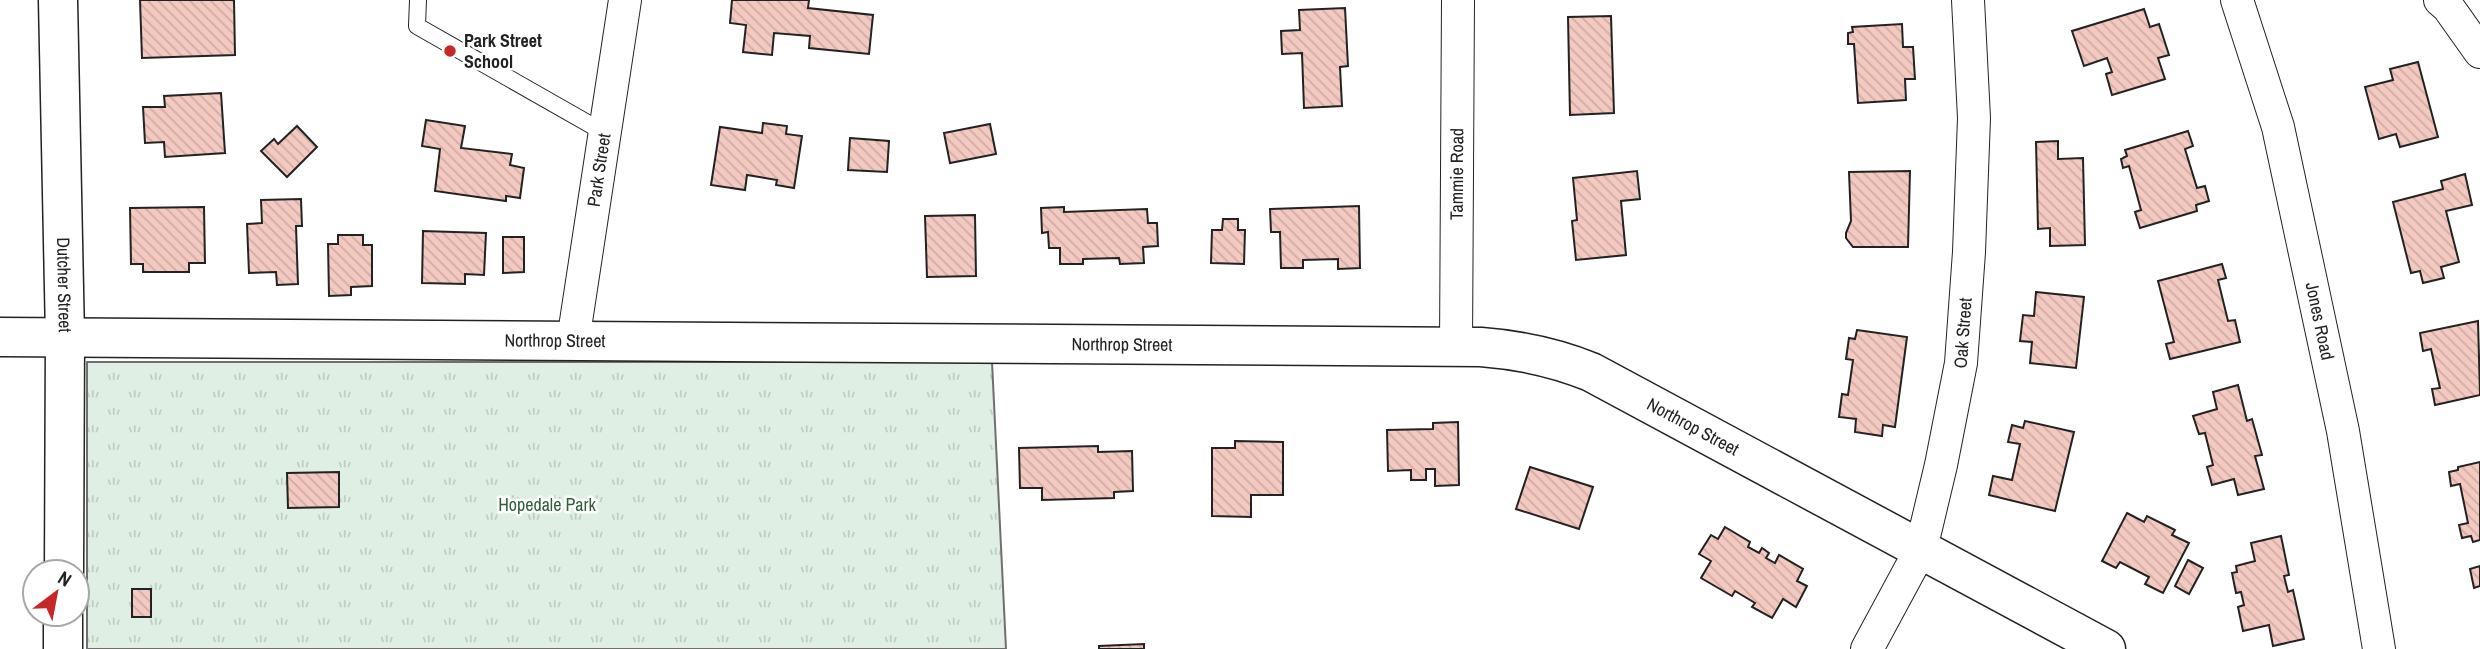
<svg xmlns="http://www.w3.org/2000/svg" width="2480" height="649" font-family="'Archivo Narrow',sans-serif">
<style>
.grass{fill:url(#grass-tufts);stroke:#6f6f6f;stroke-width:2}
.building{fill:url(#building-back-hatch);stroke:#222;stroke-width:2}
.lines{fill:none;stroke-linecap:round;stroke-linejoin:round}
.lane-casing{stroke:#222;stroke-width:18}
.street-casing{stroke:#222;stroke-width:34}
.secondary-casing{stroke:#222;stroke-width:41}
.lane{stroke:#fff;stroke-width:16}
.street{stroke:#fff;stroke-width:32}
.secondary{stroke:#fff;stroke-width:38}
.poi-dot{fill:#c62828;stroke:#fff;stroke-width:2.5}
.labels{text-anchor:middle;stroke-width:5;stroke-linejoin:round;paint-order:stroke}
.poi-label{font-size:18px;font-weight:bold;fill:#222;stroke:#fff;text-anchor:start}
.street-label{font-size:18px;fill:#222;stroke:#fff}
.park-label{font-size:18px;fill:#2f5e38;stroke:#fff}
</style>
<defs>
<pattern id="grass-tufts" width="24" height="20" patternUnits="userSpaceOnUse" patternTransform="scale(1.75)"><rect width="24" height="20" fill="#e0efe3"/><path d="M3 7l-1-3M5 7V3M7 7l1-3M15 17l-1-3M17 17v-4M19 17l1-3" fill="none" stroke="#c0cdc2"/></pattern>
<pattern id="building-back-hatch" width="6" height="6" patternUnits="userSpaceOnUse" patternTransform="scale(1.75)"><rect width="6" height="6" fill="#f3c9c0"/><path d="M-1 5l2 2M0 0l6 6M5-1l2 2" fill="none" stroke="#d0aca5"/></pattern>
</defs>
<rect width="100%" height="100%" fill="#fff"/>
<!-- grass -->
<path class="grass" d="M87,362H992L1006,649H87Z"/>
<!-- building -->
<g class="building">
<path d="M140,0H234L235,55L142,58Z"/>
<path d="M732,0H809L808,8L873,15L869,54L809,48L810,36L774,33L772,55L743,52L746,25L730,23Z"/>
<path d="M1345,8L1348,66L1340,67L1342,106L1304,108L1302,53L1282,54L1281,31L1300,30L1299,10Z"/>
<path d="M2144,9L2150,27L2159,24L2169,55L2158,58L2165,79L2112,95L2106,74L2112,72L2107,58L2084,66L2072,31Z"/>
<path d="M1611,16L1614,113L1570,115L1568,17Z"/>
<path d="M1902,24L1903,47H1913L1915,79H1905L1906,100L1858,103L1854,44H1848V33L1853,32L1852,27Z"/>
<path d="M2418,62L2438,137L2400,147L2396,134L2379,139L2365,87L2393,80L2390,69Z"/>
<path d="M221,93L225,153L165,157L164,142L145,143L143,107H165L164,96Z"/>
<path d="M426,120L465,126L461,148L512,154L510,165L524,168L520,198L506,196V201L435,191L440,149L422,146Z"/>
<path d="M763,123L787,126L786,134L802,136L794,188L776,185L777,180L747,175L745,190L711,185L720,127L762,133Z"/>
<path d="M990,124L996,154L950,163L944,133Z"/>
<path d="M297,126L317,147L287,177L261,151L274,139L278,144Z"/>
<path d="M2188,131L2193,146L2185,149L2197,188L2205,186L2209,201L2196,205L2197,211L2140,228L2135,212L2141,210L2129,166L2123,168L2121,159L2127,156L2125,150Z"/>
<path d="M850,138L889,141L887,172L848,170Z"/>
<path d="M2058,141V159L2083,158L2085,245L2050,246V228L2038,229L2036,142Z"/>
<path d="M1637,171L1640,199L1621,201L1626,255L1576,260L1572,221L1577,220L1573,178Z"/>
<path d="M1910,171L1908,247H1853L1846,238V233L1851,221L1849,172Z"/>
<path d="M2465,174L2472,205L2446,211L2459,262L2441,267L2444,278L2423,283L2420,271L2411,273L2393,202L2443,189L2441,181Z"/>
<path d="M301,199L302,226H296L298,284L277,285L276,272L249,273L247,224L262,223L261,200Z"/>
<path d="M1359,206L1360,268L1338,269V259L1303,260V268H1281L1280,232H1271L1270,209Z"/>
<path d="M204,207L205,263H189V272H143V264H131L130,208Z"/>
<path d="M1064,207V212L1147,209L1148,223H1157L1158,246L1143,247L1144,263L1120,264L1119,258L1083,259V264H1060V248H1049L1048,232L1042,233L1041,208Z"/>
<path d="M975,215L976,276L927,277L925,216Z"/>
<path d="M1223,219H1238V230H1245L1244,264L1211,263L1212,230H1222Z"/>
<path d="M423,231L486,233L484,275L465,274V284L422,283Z"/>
<path d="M338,235H363V245H372V286L351,287V295L329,296L328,244H338Z"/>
<path d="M503,237H524V272L503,273Z"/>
<path d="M2222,264L2226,278L2218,280L2228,321L2235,320L2240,342L2170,359L2166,344L2174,342L2158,281Z"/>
<path d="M2036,292L2084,297L2076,368L2030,363L2032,342L2020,341L2023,315L2034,316Z"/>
<path d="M2478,321L2480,395L2435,405L2432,389L2440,388L2431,349L2423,351L2420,333Z"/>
<path d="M1857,330L1907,337L1895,427L1883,425L1882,436L1855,432L1856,419L1839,417L1842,394L1848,395L1853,360L1846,359L1849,338L1855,339Z"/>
<path d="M2238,385L2247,421L2252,419L2262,455L2255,456L2264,489L2238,495L2234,479L2212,485L2207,467L2213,465L2205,433L2199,434L2193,416L2217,409L2213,392Z"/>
<path d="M2025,421L2074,432L2055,511L1989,495L1993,476L2012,480L2020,444L2008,442L2012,425L2023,428Z"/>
<path d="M1458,422L1459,485L1435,486V469H1426V480H1411V470L1388,471L1387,430L1433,429V423Z"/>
<path d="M1235,441L1283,442V495H1251V517L1212,516V448H1235Z"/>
<path d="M1098,446V452L1132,451L1133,491L1114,492V498L1042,500V488H1020L1019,448Z"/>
<path d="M2480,462V540L2473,542L2471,536L2462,538L2459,525L2468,523L2460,484L2451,486L2449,472L2458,470V467Z"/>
<path d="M1530,467L1593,487L1579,529L1516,509Z"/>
<path d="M339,472V507L288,508L287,473Z"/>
<path d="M2127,513L2144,522L2147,516L2175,530L2172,535L2189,543L2163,593L2145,584L2149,577L2120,562L2116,568L2102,561Z"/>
<path d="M1725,527L1750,542L1748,547L1759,553L1762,548L1769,553L1766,558L1775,563L1779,555L1803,569L1797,581L1807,586L1796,607L1783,599L1772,618L1752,607L1755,603L1735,591L1732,596L1701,578L1711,561L1699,554L1711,535L1718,539Z"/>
<path d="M2281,536L2289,575L2284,576L2288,592L2293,590L2304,639L2273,646L2269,625L2243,631L2238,607L2244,605L2241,592L2236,593L2232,573L2237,572L2236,566L2255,561L2251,543Z"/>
<path d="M2188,560L2203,568L2189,594L2175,586Z"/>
<path d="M2480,566V586L2474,588L2470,569Z"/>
<rect x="132" y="589" width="19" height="28"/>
<path d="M1144,644V649H1099V646Z"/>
</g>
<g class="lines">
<!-- lane casing -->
<g class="lane-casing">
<path id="lane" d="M418,0L417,26L605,133"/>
</g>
<!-- street casing -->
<g class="street-casing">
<g id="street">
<path id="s1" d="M2237,0L2278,127L2343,431L2379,649"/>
<path d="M2440,0L2448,7L2480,52"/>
<path id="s2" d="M573,341L625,0"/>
<path id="s3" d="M1456,347L1458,0"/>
<path id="s4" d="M1867,649L1921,549L1941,465L1961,363L1969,252L1974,118L1968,0"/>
</g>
</g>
<!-- secondary casing -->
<g class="secondary-casing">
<g id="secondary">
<path id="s5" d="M58,0L65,337L64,572"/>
<path id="s6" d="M0,337L1481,347C1520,350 1554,357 1591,372L2106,649"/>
<path d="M63,649V614"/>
</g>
</g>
<!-- lane -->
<use href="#lane" class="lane"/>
<!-- street -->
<use href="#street" class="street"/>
<!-- secondary -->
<use href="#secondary" class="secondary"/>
</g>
<!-- markers -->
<circle class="poi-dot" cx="450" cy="51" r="7"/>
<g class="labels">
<!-- poi labels -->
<g class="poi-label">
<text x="464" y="47">Park Street<tspan x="464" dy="21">School</tspan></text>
</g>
<!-- street labels -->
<g class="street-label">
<text dy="6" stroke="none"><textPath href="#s2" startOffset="173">Park Street</textPath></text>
<text dy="6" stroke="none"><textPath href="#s3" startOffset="173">Tammie Road</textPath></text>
<text dy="6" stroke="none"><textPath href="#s5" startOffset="285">Dutcher Street</textPath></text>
<text dy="6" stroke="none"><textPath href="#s1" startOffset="332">Jones Road</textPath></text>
<text dy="6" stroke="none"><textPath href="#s4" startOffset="334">Oak Street</textPath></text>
<text dy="6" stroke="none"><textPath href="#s6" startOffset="555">Northrop Street</textPath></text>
<text dy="6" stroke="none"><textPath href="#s6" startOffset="1122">Northrop Street</textPath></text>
<text dy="6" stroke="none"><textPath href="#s6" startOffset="1710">Northrop Street</textPath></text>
</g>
<!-- park labels -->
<g class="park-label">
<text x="547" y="511">Hopedale Park</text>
</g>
</g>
<!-- north arrow -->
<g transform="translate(56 593) rotate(32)"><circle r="33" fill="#ffffff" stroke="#a7a7a7" stroke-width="2"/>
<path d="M0-5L12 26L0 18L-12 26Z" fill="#c62828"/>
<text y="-10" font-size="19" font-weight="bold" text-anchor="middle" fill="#222222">N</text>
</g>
</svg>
